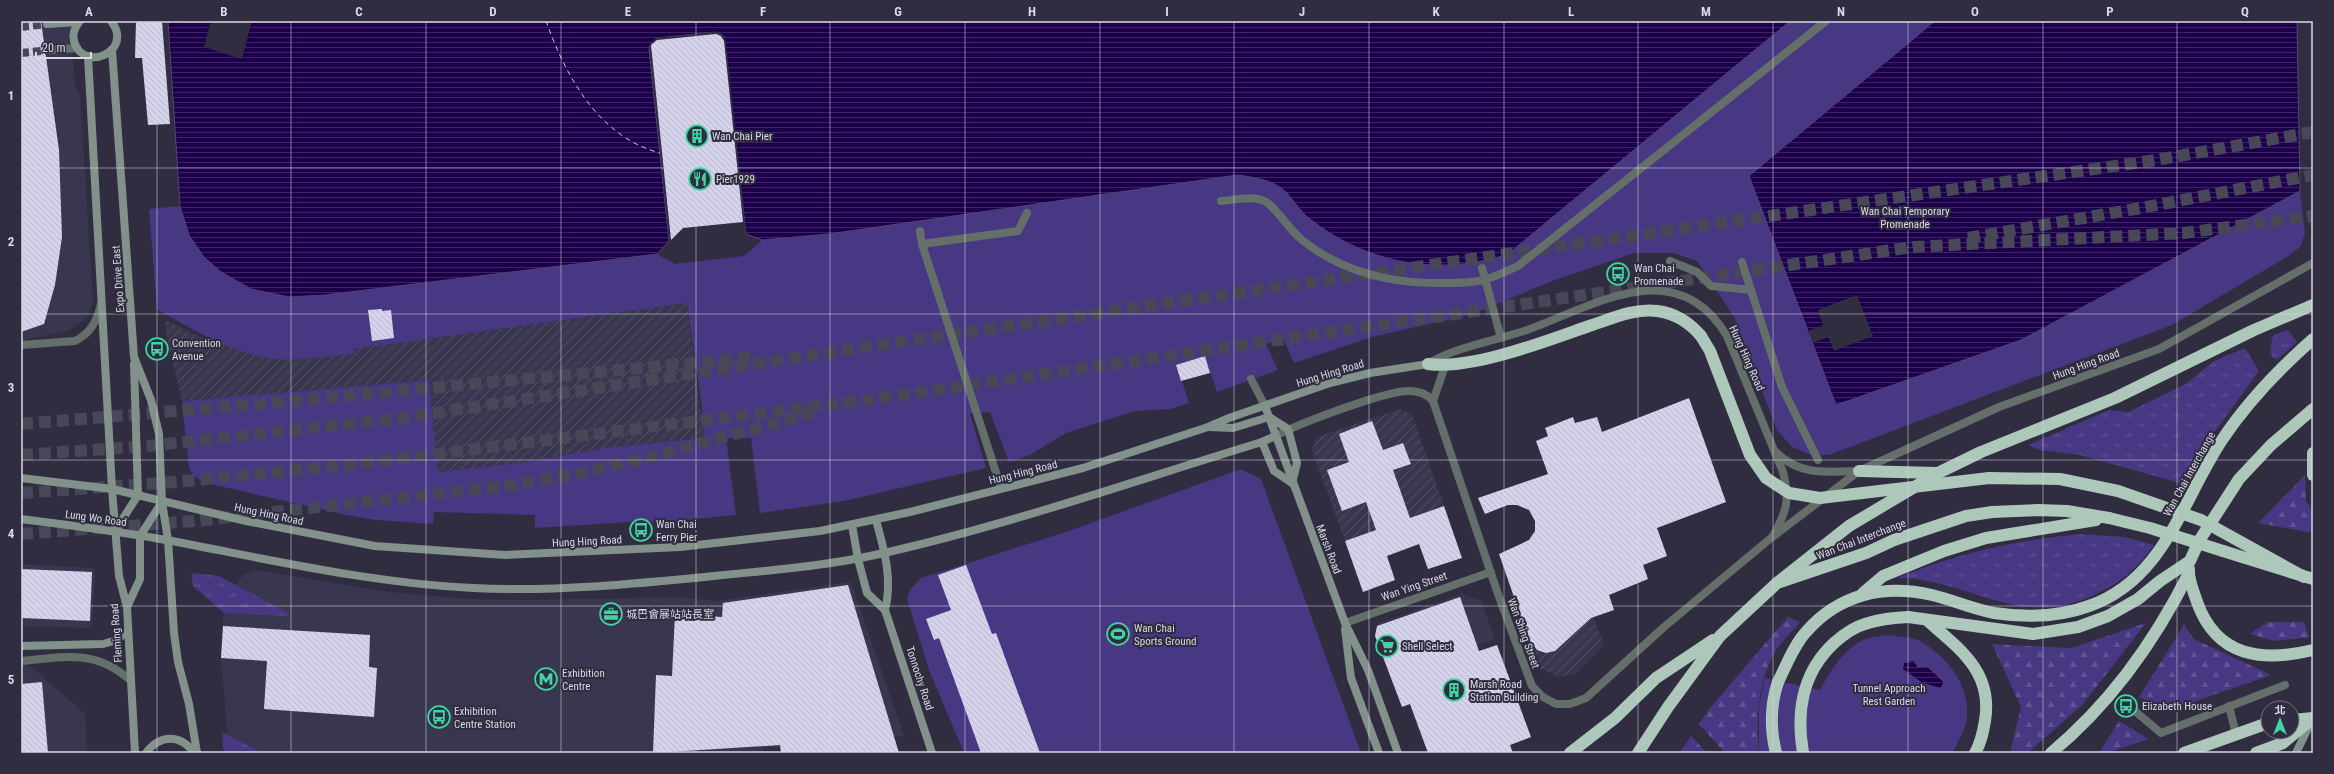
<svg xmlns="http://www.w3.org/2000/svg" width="2334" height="774" font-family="'Roboto Condensed','Noto Sans TC',sans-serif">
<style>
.built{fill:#39364f}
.industrial{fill:url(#industrial-furrows)}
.grass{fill:url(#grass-tufts)}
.forest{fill:url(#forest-firs)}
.park{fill:#483782}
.water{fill:url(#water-rules);stroke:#554179}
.pier{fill:#2f2d3f}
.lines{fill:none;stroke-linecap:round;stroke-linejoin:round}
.ferry{stroke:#c9c5f0;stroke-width:1;stroke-dasharray:5 4;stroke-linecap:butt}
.building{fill:url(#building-back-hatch)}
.street-tunnel{stroke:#484758;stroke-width:8;stroke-dasharray:8 4;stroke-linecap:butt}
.secondary-tunnel{stroke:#484758;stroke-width:8;stroke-dasharray:8 4;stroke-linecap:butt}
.highway-tunnel{stroke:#484758;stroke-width:12;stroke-dasharray:12 6;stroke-linecap:butt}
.street{stroke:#656f6a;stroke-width:8}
.secondary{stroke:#82928b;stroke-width:8}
.highway{stroke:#adc7bb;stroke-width:12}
.highway-bridge{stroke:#adc7bb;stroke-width:12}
.grid{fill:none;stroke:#d9d8e4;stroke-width:1;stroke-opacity:0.55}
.labels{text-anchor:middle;stroke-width:4;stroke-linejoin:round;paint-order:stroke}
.poi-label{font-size:11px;fill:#d9d8e4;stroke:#2f2d3f;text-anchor:start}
.park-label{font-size:11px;fill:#dbd9ef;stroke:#2f2d3f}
.street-label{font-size:11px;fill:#d9d8e4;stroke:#2f2d3f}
.neatline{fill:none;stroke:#d9d8e4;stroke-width:1.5}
.grid-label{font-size:13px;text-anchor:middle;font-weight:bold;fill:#d9d8e4}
</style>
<defs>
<pattern id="industrial-furrows" width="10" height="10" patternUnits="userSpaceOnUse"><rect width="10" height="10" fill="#39364f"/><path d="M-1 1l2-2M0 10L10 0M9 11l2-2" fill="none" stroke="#555268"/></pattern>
<pattern id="grass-tufts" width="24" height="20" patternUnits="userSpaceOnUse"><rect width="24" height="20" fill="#483782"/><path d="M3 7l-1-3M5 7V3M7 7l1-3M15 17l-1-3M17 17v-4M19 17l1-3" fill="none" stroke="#625394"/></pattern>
<pattern id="forest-firs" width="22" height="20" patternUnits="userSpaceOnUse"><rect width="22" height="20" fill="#483782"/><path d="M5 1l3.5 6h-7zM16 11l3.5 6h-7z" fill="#625394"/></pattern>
<pattern id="water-rules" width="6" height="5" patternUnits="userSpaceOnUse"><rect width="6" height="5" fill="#1d004b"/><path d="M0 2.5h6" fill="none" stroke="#3d2465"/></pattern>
<pattern id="building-back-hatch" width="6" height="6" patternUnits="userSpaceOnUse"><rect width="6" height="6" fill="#d5d3eb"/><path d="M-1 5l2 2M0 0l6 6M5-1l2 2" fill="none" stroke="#b7b6ca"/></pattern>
</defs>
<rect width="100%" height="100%" fill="#2f2d3f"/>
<!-- built -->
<g class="built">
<path d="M21,21H72L74,84L80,96L93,300L88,317L68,331L27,339L21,358Z"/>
<path d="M21,564L95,568L92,628L21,626Z"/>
<path d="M254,570L390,592L471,599L526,600L680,597L716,601L851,582L904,736L763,748V753H229L221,659L224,601L243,575Z"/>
<path d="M1462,594L1481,600L1495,639L1411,668L1387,665L1375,636L1378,623Z"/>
<path d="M21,660L34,669L85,714L87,753H21Z"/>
</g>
<!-- industrial -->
<g class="industrial">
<path d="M687,303L704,438L612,447L533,461L438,472L429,380L182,401L167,339L165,320L208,341L207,338L243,351L278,359L355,354L353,349Z"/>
<path d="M1400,409L1412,415L1444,506L1345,541L1312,451L1316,437Z"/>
<path d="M1569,548L1604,645L1575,674L1558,677L1540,668L1505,572Z"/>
</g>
<!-- grass -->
<g class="grass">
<path d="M2288,330L2297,342L2278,359H2274L2270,354L2272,338L2276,334Z"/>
<path d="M2245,348L2259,371L2214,433L2187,485L2080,455L2039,450L2028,445L2109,410L2129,412L2187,383L2214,361Z"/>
<path d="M2080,534L2125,537L2154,545C2137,569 2119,584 2092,596C2016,630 1969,578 1897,578C1956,554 2016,540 2080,534Z"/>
<path d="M194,573L219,576L289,613V616L224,613L193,586L191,575Z"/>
<path d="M222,732L263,753H224Z"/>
</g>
<!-- forest -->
<g class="forest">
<path d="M2305,475L2306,501L2313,511V533L2258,523Z"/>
<path d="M1788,617L1800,622C1793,631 1783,640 1776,650C1759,679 1755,720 1759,752L1725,753L1699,724L1710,708Z"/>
<path d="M2267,622H2304L2309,637L2274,641L2250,634Z"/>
<path d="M2146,623L2083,704L2028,753H2010L2021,707L1992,644L2071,648Z"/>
<path d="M2184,625L2194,639L2271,675L2170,710L2139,697Z"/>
<path d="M2119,721L2149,739L2107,753H2099Z"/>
<path d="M1691,736L1707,753H1679Z"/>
</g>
<!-- park -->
<g class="park">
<path d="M1790,21H2297L2300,191L2305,233L2301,246L2290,255L2172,325L1829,455H1811L1792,447L1777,430L1734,317L1697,261L1673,253H1634L1555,280L1473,314L1372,337L1294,363L1283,338L1266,344L1278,370L1217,392L1205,357L1177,365L1189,403L1171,409L1135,411L1066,433L1030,455L1009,462L990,412L970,414L986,468L844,501L760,513L751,438H726L736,515L664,522L645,521L535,528V515L434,512L433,524L376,520L347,515L206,483L195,477L189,468L182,401L429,380L438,472L533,461L612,447L704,438L701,399L687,303L354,349L355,354C330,356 303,361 278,359C233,355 195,331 157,309L149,209L180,206L189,235L204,257L221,272L251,289L325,295L657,254L675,264L744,256L762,240L829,234L1232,175C1249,175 1270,180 1284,190C1294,198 1300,212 1311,219C1370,264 1437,278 1508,254Z"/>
<path d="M1241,469L1261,479L1361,753H964L929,670L907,599L910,590L921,578L1066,532Z"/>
<path d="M1890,635C1899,637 1912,637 1920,641C1950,658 1975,692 1965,727C1962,735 1957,744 1953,752L1757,753L1759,752V706L1765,678L1820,690C1831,670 1845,646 1868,638C1875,636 1883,636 1890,635Z"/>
</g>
<!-- water -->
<g class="water">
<path d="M168,21L183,22L1790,21L1508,254C1440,277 1367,264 1310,219C1301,212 1294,201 1286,192C1274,180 1253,177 1237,175L829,234L762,240L746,234L724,36L716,32L657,38L650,45L649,49L669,241L657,254L325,295L289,297L251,289L221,272L204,257L189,235L180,206Z"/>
<path d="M1935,21H2297L2300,191L2021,340L1836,405L1749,176Z"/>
<path d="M1914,660L1918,667L1927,666L1944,682L1941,689L1922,683L1902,669L1904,662Z"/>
</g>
<!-- pier -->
<g class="pier">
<path d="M211,21H252L242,59L204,47Z"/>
<path d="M716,32L724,36L726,42L746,234L744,232L724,42L722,37L716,34L658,40L651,46L671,240L669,241L650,45L657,38Z"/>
<path d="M1857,295L1873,336L1834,351L1828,337L1813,343L1808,331L1823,325L1818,310Z"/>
</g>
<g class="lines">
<!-- ferry -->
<path class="ferry" d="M546,21C566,77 599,137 660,153"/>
</g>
<!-- building -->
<g class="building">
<path d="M21,21H41L59,150L62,237L55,285L44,324L21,332Z"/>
<path d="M136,21H162L170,124L148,125L142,58H135Z"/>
<path d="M716,34L721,36L724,41L743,222L683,228L671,240L651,45L657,40Z"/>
<path d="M382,309V311L391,310L394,338L372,341L368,310Z"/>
<path d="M1205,356L1210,373L1181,381L1176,365Z"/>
<path d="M1689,398L1726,502L1657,528L1667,556L1643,565L1648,579L1609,595L1614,610L1591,618L1555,651L1546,653L1537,650L1529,640L1499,554L1529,540L1535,531V521L1529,510L1517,505H1508L1485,514L1478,498L1548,474L1536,441L1548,436L1545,428L1573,417L1575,423L1597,417L1602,432Z"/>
<path d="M1372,421L1383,450L1403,443L1411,464L1393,470L1410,518L1444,506L1462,558L1428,569L1419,544L1387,556L1395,580L1363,592L1345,541L1376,530L1366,502L1342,511L1327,470L1349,462L1339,434Z"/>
<path d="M966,565L992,634L996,633L1040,753H981L939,638L934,640L926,619L951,610L938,575Z"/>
<path d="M21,569L92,572L90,621L21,618Z"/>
<path d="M848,585L899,753H781L780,745L653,753L656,675L672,676L675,614L722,617L723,603Z"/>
<path d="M1460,597L1479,651L1497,645L1531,737L1510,745L1513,753H1428L1410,704L1402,707L1375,636L1377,626Z"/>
<path d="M223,626L370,635L369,667L377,668L374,717L264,709L267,661L221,658Z"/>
<path d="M42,682L48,753H21V684Z"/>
</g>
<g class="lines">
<!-- street-tunnel -->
<path class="street-tunnel" d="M21,53L50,50"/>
<!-- secondary-tunnel -->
<path class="secondary-tunnel" d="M21,27L47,24"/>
<!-- highway-tunnel -->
<g class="highway-tunnel">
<path d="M1968,238L2141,208L2313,175"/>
<path d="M21,424L283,402L755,357"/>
<path d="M21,455L148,446L402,418L878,345L2156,160L2313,132"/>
<path d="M21,493L175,482L349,465L873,399L1913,247L2184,233L2313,216"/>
<path d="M21,534L194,521L514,485L585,472L650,457L812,413"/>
</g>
<!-- street -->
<g class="street">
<path d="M50,50L77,48"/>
<path d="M1221,201C1235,200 1257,194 1269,204C1281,215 1289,229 1302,240C1342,272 1393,284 1444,283C1457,283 1471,283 1484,280C1495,277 1507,271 1518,266L1826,21"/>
<path d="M920,231L922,244L1001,488"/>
<path d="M922,244L1018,231L1027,213"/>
<path d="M1670,261L1697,272L1711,286L1751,290"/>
<path d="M1742,262L1782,387L1818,460"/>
<path d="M1482,268L1501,338"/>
<path d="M21,345L75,341C91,333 97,321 101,304"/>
<path d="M1429,363C1459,346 1494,341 1527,330C1596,305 1677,252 1727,336L1783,472C1790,500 1787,511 1773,536"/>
<path d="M1445,366L1433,401L1498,594L1532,686L1543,697L1556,704H1570L1586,698L1664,627L1771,538L1859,471L1999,407L2159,349L2313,263"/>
<path d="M1251,379L1265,406"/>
<path d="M1275,436C1299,424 1388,389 1411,391C1421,392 1427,394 1433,401"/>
<path d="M1776,452C1799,476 1829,472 1859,471"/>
<path d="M1345,623L1491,572"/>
<path d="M21,661C64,657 95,649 130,680"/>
<path d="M2229,706L2236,734"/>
<path d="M2130,707L2161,733L2285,685"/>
</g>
<!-- secondary -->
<g class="secondary">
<path d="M80,21C75,27 72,34 74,41C83,74 135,51 111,21"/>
<path d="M47,24L78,22"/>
<path d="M112,50L134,357L151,400L159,434L162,502L168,540L174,633L178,662L189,704L197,753"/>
<path d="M88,56L112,489L119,576L127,607L135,753"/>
<path d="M1265,406L1345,623L1368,670L1398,753"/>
<path d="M1209,427L1233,428L1269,417L1288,429L1297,463L1292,483"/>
<path d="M1262,442L1274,471L1292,483"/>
<path d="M21,478L112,489L246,521L375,546L505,555L680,547L820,531L910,512L1083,468L1208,427L1229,418L1330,383L1370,373L1428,364"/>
<path d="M21,519C69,525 118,531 166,540C268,559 369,583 473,588C554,592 634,584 714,576C771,570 828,566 884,553C1012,524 1137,480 1262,442L1275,436"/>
<path d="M876,520C884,550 893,579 885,610"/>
<path d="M852,525L858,559L867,593L885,610L932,753"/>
<path d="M115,531L138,495L134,364"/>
<path d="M127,607L140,579V536L162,502"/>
<path d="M1345,629L1351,678L1379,753"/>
<path d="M21,646L103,644L117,640L128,631"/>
<path d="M146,753C160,734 181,734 194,753"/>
<path d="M2296,753L2311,722"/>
</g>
<!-- highway -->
<g class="highway">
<path d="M1428,364C1472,370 1546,341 1589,326C1611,319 1634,308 1657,311C1675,313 1689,322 1701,336"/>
<path d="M2313,453V475"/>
<path d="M1859,471L1936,473"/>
<path d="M2223,551L2313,579"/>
<path d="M2189,569C2188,580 2194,592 2197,602C2217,658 2263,662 2313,650"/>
<path d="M1777,583L1849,526L1938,473L1981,452L2115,398L2254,330L2313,305"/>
<path d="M1863,593L1883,576L1944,551L1986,538L2096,520"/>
<path d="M1908,617L2033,634L2078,627L2108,616L2138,599L2160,581L2190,561L2199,541L2239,479L2271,445L2313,409"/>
<path d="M1929,622C1961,650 1993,673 1985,721C1983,732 1981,743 1975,753"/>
<path d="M1778,682C1786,666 1794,645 1806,632C1839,594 1884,584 1932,595C1953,600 1973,609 1994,613C2027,618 2059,617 2089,606C2165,579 2182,500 2222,440C2248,401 2278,370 2313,339"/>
<path d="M2292,720L2313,718"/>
<path d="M1570,753L1615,718L1656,678L1713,640"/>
<path d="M1638,753L1668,707L1720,636L1777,583L1866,553L1894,540L1966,516L1992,512L2038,510L2067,511L2109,518"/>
<path d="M2051,753C2110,704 2155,641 2189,573"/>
<path d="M2184,753L2268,723"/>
<path d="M2256,753L2283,743L2313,718"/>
</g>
<!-- highway-bridge -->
<g class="highway-bridge">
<path d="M1701,336L1710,351L1750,455L1766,478L1789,493L1820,498L1989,478L2060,479L2118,491L2201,520L2304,577"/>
<path d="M2109,518L2150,528L2223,551"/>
<path d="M1776,753C1770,729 1770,706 1778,682"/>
<path d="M1803,753C1796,711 1802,673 1834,643C1843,635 1854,627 1865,624C1879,619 1893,618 1908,617"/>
</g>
</g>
<!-- grid -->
<path class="grid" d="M157,21V753M291,21V753M426,21V753M561,21V753M696,21V753M830,21V753M965,21V753M1100,21V753M1234,21V753M1369,21V753M1504,21V753M1638,21V753M1773,21V753M1908,21V753M2043,21V753M2177,21V753M21,168H2313M21,314H2313M21,460H2313M21,606H2313"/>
<!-- icons -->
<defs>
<g id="building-ring" transform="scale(1.15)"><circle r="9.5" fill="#2f2d3f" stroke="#3fd4a2" stroke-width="1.5"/><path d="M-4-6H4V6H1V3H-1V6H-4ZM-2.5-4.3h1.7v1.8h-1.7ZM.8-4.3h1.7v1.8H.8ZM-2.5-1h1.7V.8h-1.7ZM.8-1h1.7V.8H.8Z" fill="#3fd4a2"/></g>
<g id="restaurant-ring" transform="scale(1.15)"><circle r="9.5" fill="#2f2d3f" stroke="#3fd4a2" stroke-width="1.5"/><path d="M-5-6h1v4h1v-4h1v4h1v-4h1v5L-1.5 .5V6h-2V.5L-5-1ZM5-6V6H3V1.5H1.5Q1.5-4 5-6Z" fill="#3fd4a2"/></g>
<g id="bus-ring" transform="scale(1.15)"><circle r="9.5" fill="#2f2d3f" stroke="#3fd4a2" stroke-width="1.5"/><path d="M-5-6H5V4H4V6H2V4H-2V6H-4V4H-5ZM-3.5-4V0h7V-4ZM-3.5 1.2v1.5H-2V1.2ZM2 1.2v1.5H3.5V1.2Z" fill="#3fd4a2"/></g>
<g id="office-ring" transform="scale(1.15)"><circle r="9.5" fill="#2f2d3f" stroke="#3fd4a2" stroke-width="1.5"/><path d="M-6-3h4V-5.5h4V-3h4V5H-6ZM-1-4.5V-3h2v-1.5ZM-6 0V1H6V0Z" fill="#3fd4a2"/></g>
<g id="stadium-ring" transform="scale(1.15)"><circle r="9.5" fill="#2f2d3f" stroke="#3fd4a2" stroke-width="1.5"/><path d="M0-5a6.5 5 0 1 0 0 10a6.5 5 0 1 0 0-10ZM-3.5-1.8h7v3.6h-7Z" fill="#3fd4a2"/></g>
<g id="supermarket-ring" transform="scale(1.15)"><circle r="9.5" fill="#2f2d3f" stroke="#3fd4a2" stroke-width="1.5"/><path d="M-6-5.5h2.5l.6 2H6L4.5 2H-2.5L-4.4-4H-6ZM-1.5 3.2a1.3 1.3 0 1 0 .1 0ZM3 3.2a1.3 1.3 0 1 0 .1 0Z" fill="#3fd4a2"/></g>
<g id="metro-ring" transform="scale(1.15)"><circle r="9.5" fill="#2f2d3f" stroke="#3fd4a2" stroke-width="1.5"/><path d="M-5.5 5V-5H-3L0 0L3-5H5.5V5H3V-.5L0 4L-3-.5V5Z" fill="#3fd4a2"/></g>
</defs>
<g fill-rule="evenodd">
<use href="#building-ring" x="697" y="136"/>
<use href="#restaurant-ring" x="700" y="179"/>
<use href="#bus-ring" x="1618" y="274"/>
<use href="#bus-ring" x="157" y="349"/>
<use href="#bus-ring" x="641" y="530"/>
<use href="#office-ring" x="611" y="614"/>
<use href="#stadium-ring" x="1118" y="634"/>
<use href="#supermarket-ring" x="1387" y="646"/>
<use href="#metro-ring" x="546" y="679"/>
<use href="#building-ring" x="1454" y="690"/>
<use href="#bus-ring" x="2126" y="706"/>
<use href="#bus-ring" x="439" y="717"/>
</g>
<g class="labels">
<!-- poi labels -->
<g class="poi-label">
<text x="712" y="140">Wan Chai Pier</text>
<text x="716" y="183">Pier1929</text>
<text x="1634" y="272">Wan Chai<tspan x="1634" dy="13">Promenade</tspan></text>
<text x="172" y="347">Convention<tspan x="172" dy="13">Avenue</tspan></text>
<text x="656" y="528">Wan Chai<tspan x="656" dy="13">Ferry Pier</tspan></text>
<text x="626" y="618">城巴會展站站長室</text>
<text x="1134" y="632">Wan Chai<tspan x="1134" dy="13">Sports Ground</tspan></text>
<text x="1402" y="650">Shell Select</text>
<text x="562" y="677">Exhibition<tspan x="562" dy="13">Centre</tspan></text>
<text x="1470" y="688">Marsh Road<tspan x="1470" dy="13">Station Building</tspan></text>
<text x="2142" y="710">Elizabeth House</text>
<text x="454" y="715">Exhibition<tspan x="454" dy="13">Centre Station</tspan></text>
</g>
<!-- park labels -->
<g class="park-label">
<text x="1905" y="215">Wan Chai Temporary<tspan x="1905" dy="13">Promenade</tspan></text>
<text x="1889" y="692">Tunnel Approach<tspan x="1889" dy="13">Rest Garden</tspan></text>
</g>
<!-- street labels -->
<g class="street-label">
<text transform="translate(118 279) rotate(-94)" y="4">Expo Drive East</text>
<text transform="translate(1747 358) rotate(66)" y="4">Hung Hing Road</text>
<text transform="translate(2086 364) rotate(-20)" y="4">Hung Hing Road</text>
<text transform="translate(1330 373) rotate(-17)" y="4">Hung Hing Road</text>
<text transform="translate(1023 472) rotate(-14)" y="4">Hung Hing Road</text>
<text transform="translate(2189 474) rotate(-61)" y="4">Wan Chai Interchange</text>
<text transform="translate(269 514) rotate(12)" y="4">Hung Hing Road</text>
<text transform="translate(96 518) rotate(8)" y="4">Lung Wo Road</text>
<text transform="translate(1861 539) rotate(-21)" y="4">Wan Chai Interchange</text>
<text transform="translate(587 541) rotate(-3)" y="4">Hung Hing Road</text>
<text transform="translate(1329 549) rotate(69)" y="4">Marsh Road</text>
<text transform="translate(1414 586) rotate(-19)" y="4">Wan Ying Street</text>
<text transform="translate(116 633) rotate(-94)" y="4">Fleming Road</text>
<text transform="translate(1524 633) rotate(70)" y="4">Wan Shing Street</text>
<text transform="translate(920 678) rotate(72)" y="4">Tonnochy Road</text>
</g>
</g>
<!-- border -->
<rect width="2334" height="774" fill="none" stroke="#2f2d3f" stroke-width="44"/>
<!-- north arrow -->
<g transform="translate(2280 720)"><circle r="19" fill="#2f2d3f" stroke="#737181"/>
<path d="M0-3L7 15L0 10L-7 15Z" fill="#3fd4a2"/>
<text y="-6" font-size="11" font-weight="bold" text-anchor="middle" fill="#d9d8e4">北</text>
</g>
<!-- scale -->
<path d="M36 52v6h55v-6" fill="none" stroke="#d9d8e4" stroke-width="2"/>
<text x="42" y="52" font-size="12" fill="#d9d8e4" stroke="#2f2d3f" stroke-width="3" paint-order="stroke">20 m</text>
<rect x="22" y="22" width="2290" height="730" class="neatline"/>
<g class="grid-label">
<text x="89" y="16">A</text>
<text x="224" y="16">B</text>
<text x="359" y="16">C</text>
<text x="493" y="16">D</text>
<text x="628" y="16">E</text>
<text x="763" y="16">F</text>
<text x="898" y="16">G</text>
<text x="1032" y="16">H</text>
<text x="1167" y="16">I</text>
<text x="1302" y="16">J</text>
<text x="1436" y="16">K</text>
<text x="1571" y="16">L</text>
<text x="1706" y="16">M</text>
<text x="1841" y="16">N</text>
<text x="1975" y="16">O</text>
<text x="2110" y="16">P</text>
<text x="2245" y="16">Q</text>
<text x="11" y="100">1</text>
<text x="11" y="246">2</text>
<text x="11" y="392">3</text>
<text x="11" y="538">4</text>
<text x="11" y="684">5</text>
</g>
</svg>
